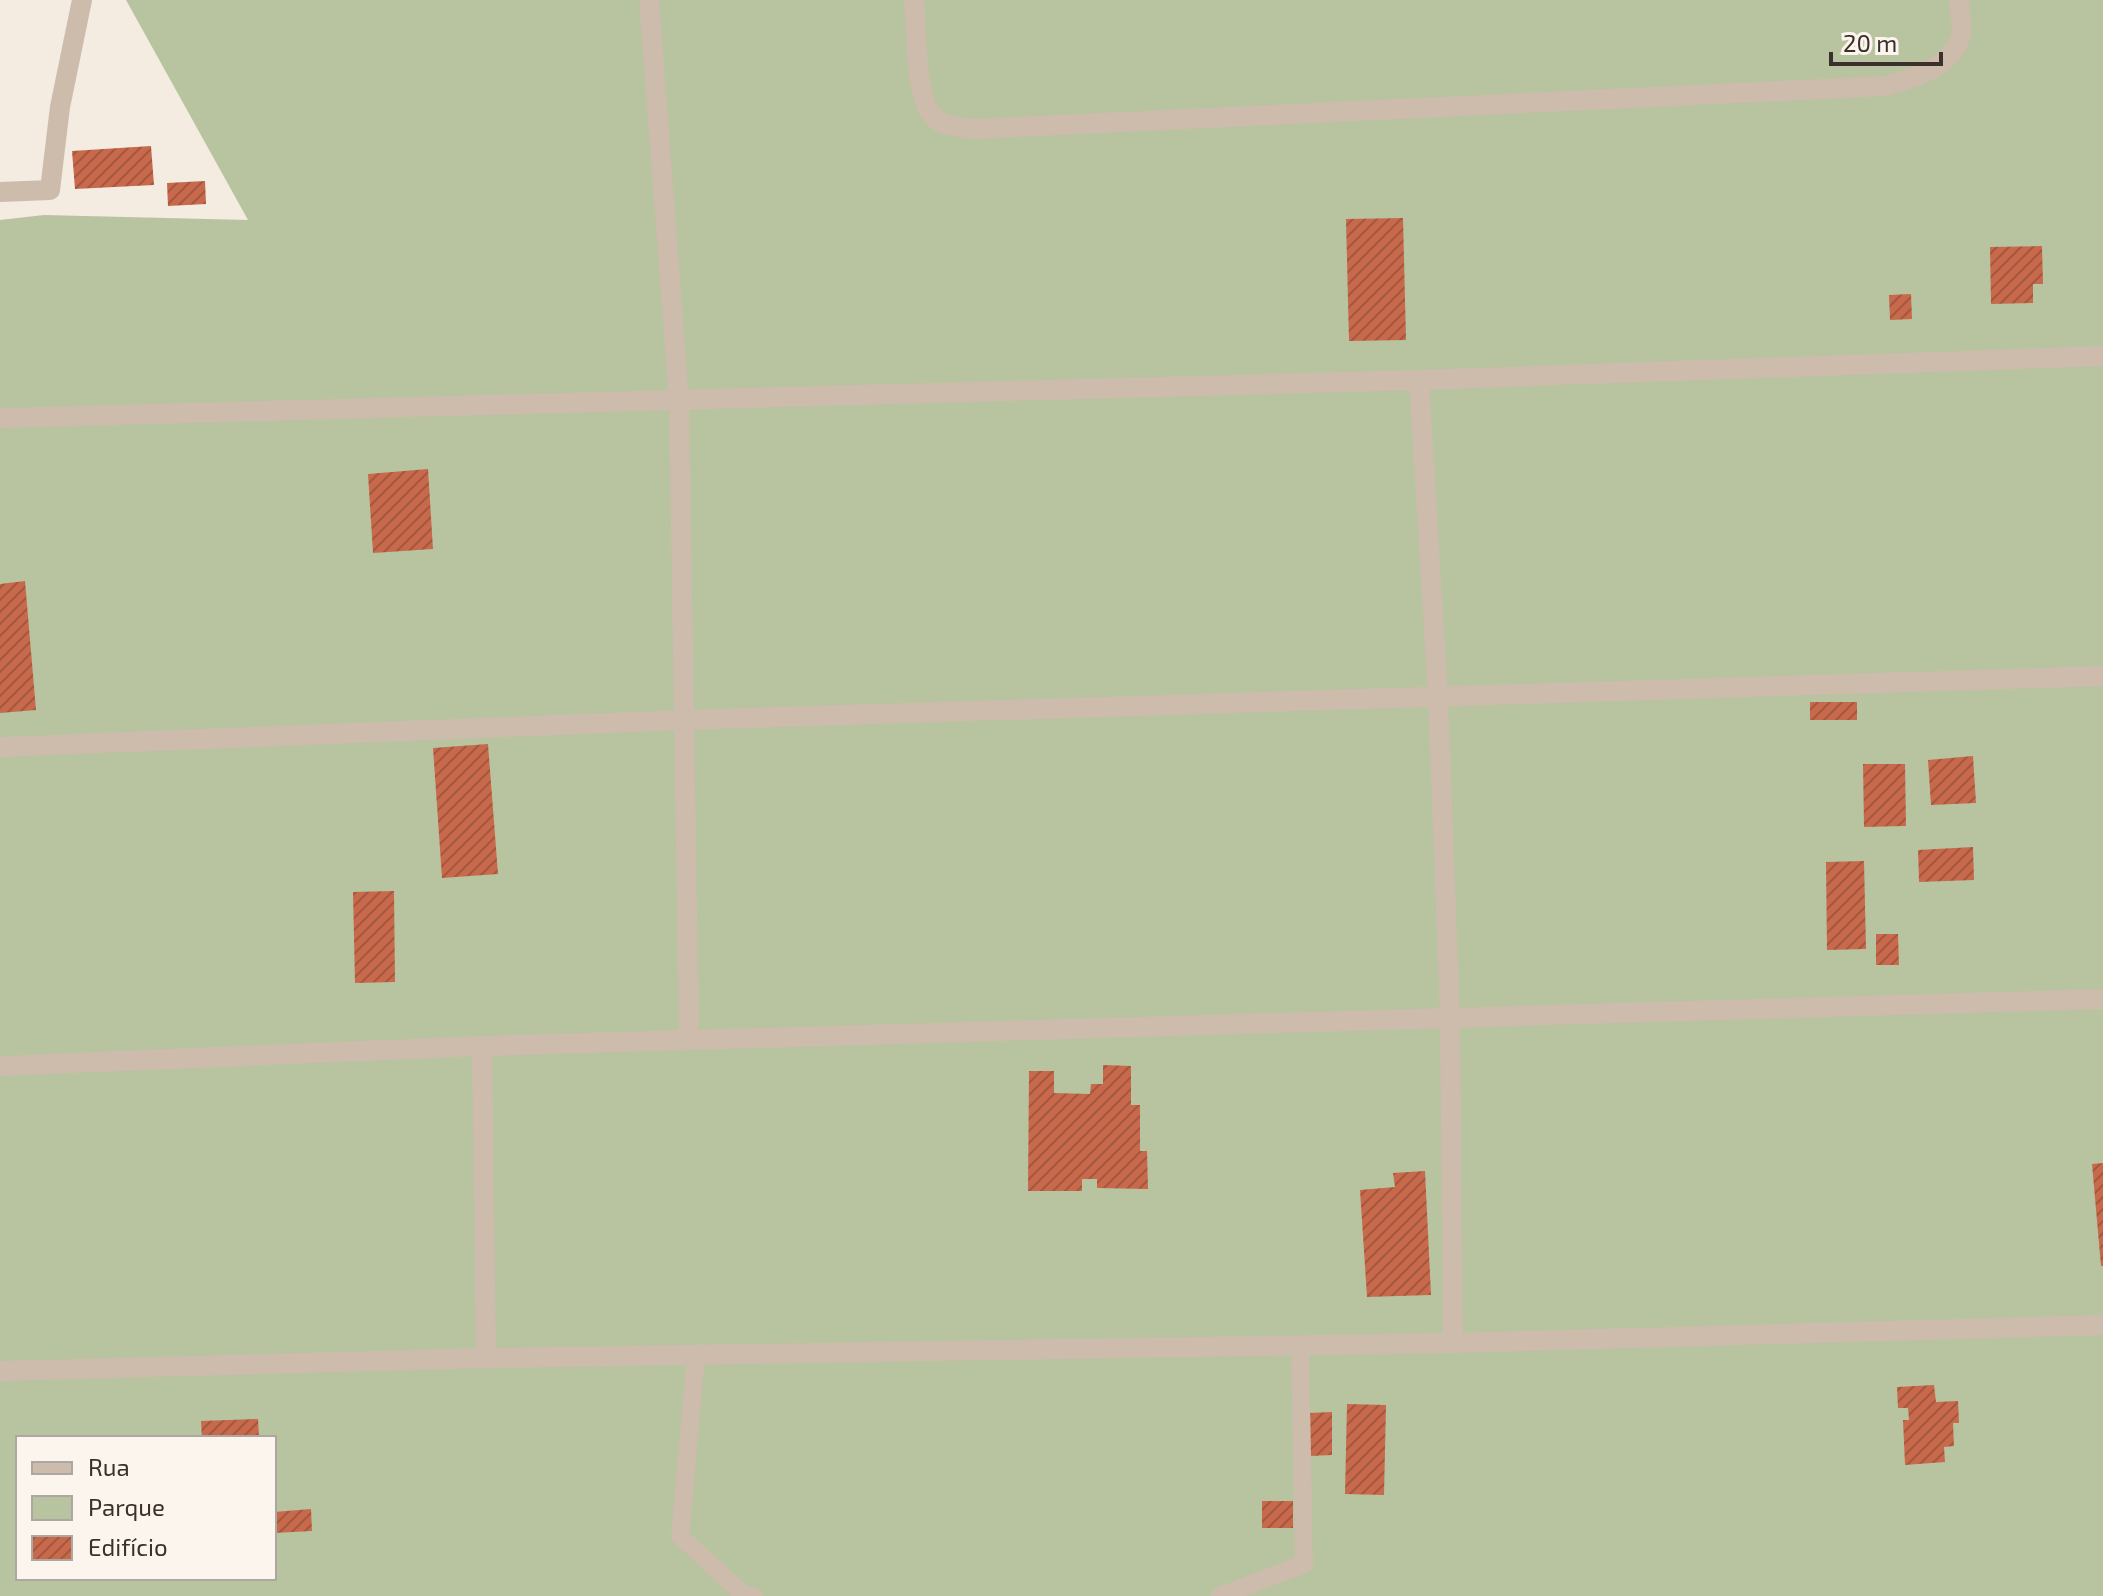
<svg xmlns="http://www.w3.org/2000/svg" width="2103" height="1596" font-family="'Exo 2',sans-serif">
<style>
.green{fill:#b8c4a0;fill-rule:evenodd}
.building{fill:url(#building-hatch)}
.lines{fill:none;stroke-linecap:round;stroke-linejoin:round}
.lane{stroke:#cdbbac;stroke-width:18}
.street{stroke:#cdbbac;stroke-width:20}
</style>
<defs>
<pattern id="building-hatch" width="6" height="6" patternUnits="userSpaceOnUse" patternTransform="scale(2)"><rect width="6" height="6" fill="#c8694b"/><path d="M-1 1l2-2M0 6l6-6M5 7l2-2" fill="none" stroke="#a4573f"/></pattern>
</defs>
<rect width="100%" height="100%" fill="#f4ebe1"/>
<!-- green -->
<path class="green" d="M126,0H2103V1596H0V220L44,215L248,220ZM18,1438H274V1578H18Z"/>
<!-- building -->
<g class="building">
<path d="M151,146L154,185L75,189L72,151Z"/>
<path d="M205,181L206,204L168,206L167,183Z"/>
<path d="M1403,218L1406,340L1349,341L1346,219Z"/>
<path d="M2042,246L2043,284H2033V303L1991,304L1990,247Z"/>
<path d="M1911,294L1912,319L1890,320L1889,295Z"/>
<path d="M428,469L433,549L373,553L368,474Z"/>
<path d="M25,581L36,710L0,713V584Z"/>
<rect x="1810" y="702" width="47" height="18"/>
<path d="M488,744L498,874L442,878L433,748Z"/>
<path d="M1973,756L1976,803L1931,805L1928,760Z"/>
<path d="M1863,764H1905L1906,826L1864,827Z"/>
<path d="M1973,847L1974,880L1919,882L1918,850Z"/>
<path d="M1864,861L1866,949L1827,950L1826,862Z"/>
<path d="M394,891L395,982L355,983L353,892Z"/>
<path d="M1876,934H1898L1899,965H1876Z"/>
<path d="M1103,1065L1131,1066V1105H1140V1151H1147L1148,1189L1097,1188V1179H1082V1191H1028L1029,1071H1054V1093L1090,1094L1091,1084H1103Z"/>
<path d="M2103,1163V1266H2101L2092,1164Z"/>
<path d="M1425,1171L1431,1295L1367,1297L1360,1190L1395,1187L1393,1173Z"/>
<path d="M1934,1385L1936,1402L1958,1401L1959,1423H1953L1954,1446L1944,1447L1945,1462L1905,1465L1903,1420H1909L1908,1408H1898L1897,1387Z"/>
<path d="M1347,1404L1386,1405L1384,1495L1345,1494Z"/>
<path d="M1332,1412V1455L1310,1456L1309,1413Z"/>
<path d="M258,1419L259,1438H202L201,1421Z"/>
<rect x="1262" y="1501" width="31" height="27"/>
<path d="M311,1509L312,1531L274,1533V1512Z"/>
</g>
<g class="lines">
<!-- lane -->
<g class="lane">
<path d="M696,1355L680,1536L744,1595L754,1596"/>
<path d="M1220,1596L1304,1564L1300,1346"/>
</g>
<!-- street -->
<g class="street">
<path d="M649,0L679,400L689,1040"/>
<path d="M914,0C917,28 914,96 933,116C943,127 960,127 974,129L1887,86C1914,77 1950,68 1960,38C1964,28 1959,11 1959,0"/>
<path d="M0,192L50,190L60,107L82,0"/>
<path d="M1419,380L1438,697L1450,1017L1453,1343"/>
<path d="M0,418L1419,380L2103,356"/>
<path d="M0,747L683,720L2103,676"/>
<path d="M482,1046L486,1358"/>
<path d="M0,1066L482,1046L2103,999"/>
<path d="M0,1371L486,1358L1453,1343L2103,1325"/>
</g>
</g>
<!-- legend -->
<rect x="16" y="1436" width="260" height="144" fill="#fbf5ee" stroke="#aea6a0" stroke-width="2"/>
<rect x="32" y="1462" width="40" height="12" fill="#cdbbac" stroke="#aea6a0" stroke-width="2"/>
<text x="88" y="1476" font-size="24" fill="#3b302b">Rua</text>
<rect x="32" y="1496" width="40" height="24" fill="#b8c4a0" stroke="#aea6a0" stroke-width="2"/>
<text x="88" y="1516" font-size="24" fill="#3b302b">Parque</text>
<rect x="32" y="1536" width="40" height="24" fill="url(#building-hatch)" stroke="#aea6a0" stroke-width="2"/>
<text x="88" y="1556" font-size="24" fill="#3b302b">Edifício</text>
<!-- scale -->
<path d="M1831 52v12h110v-12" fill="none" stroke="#3b302b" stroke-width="4"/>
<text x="1843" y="52" font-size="24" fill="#3b302b" stroke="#fbf5ee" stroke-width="6" paint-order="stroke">20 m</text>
</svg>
